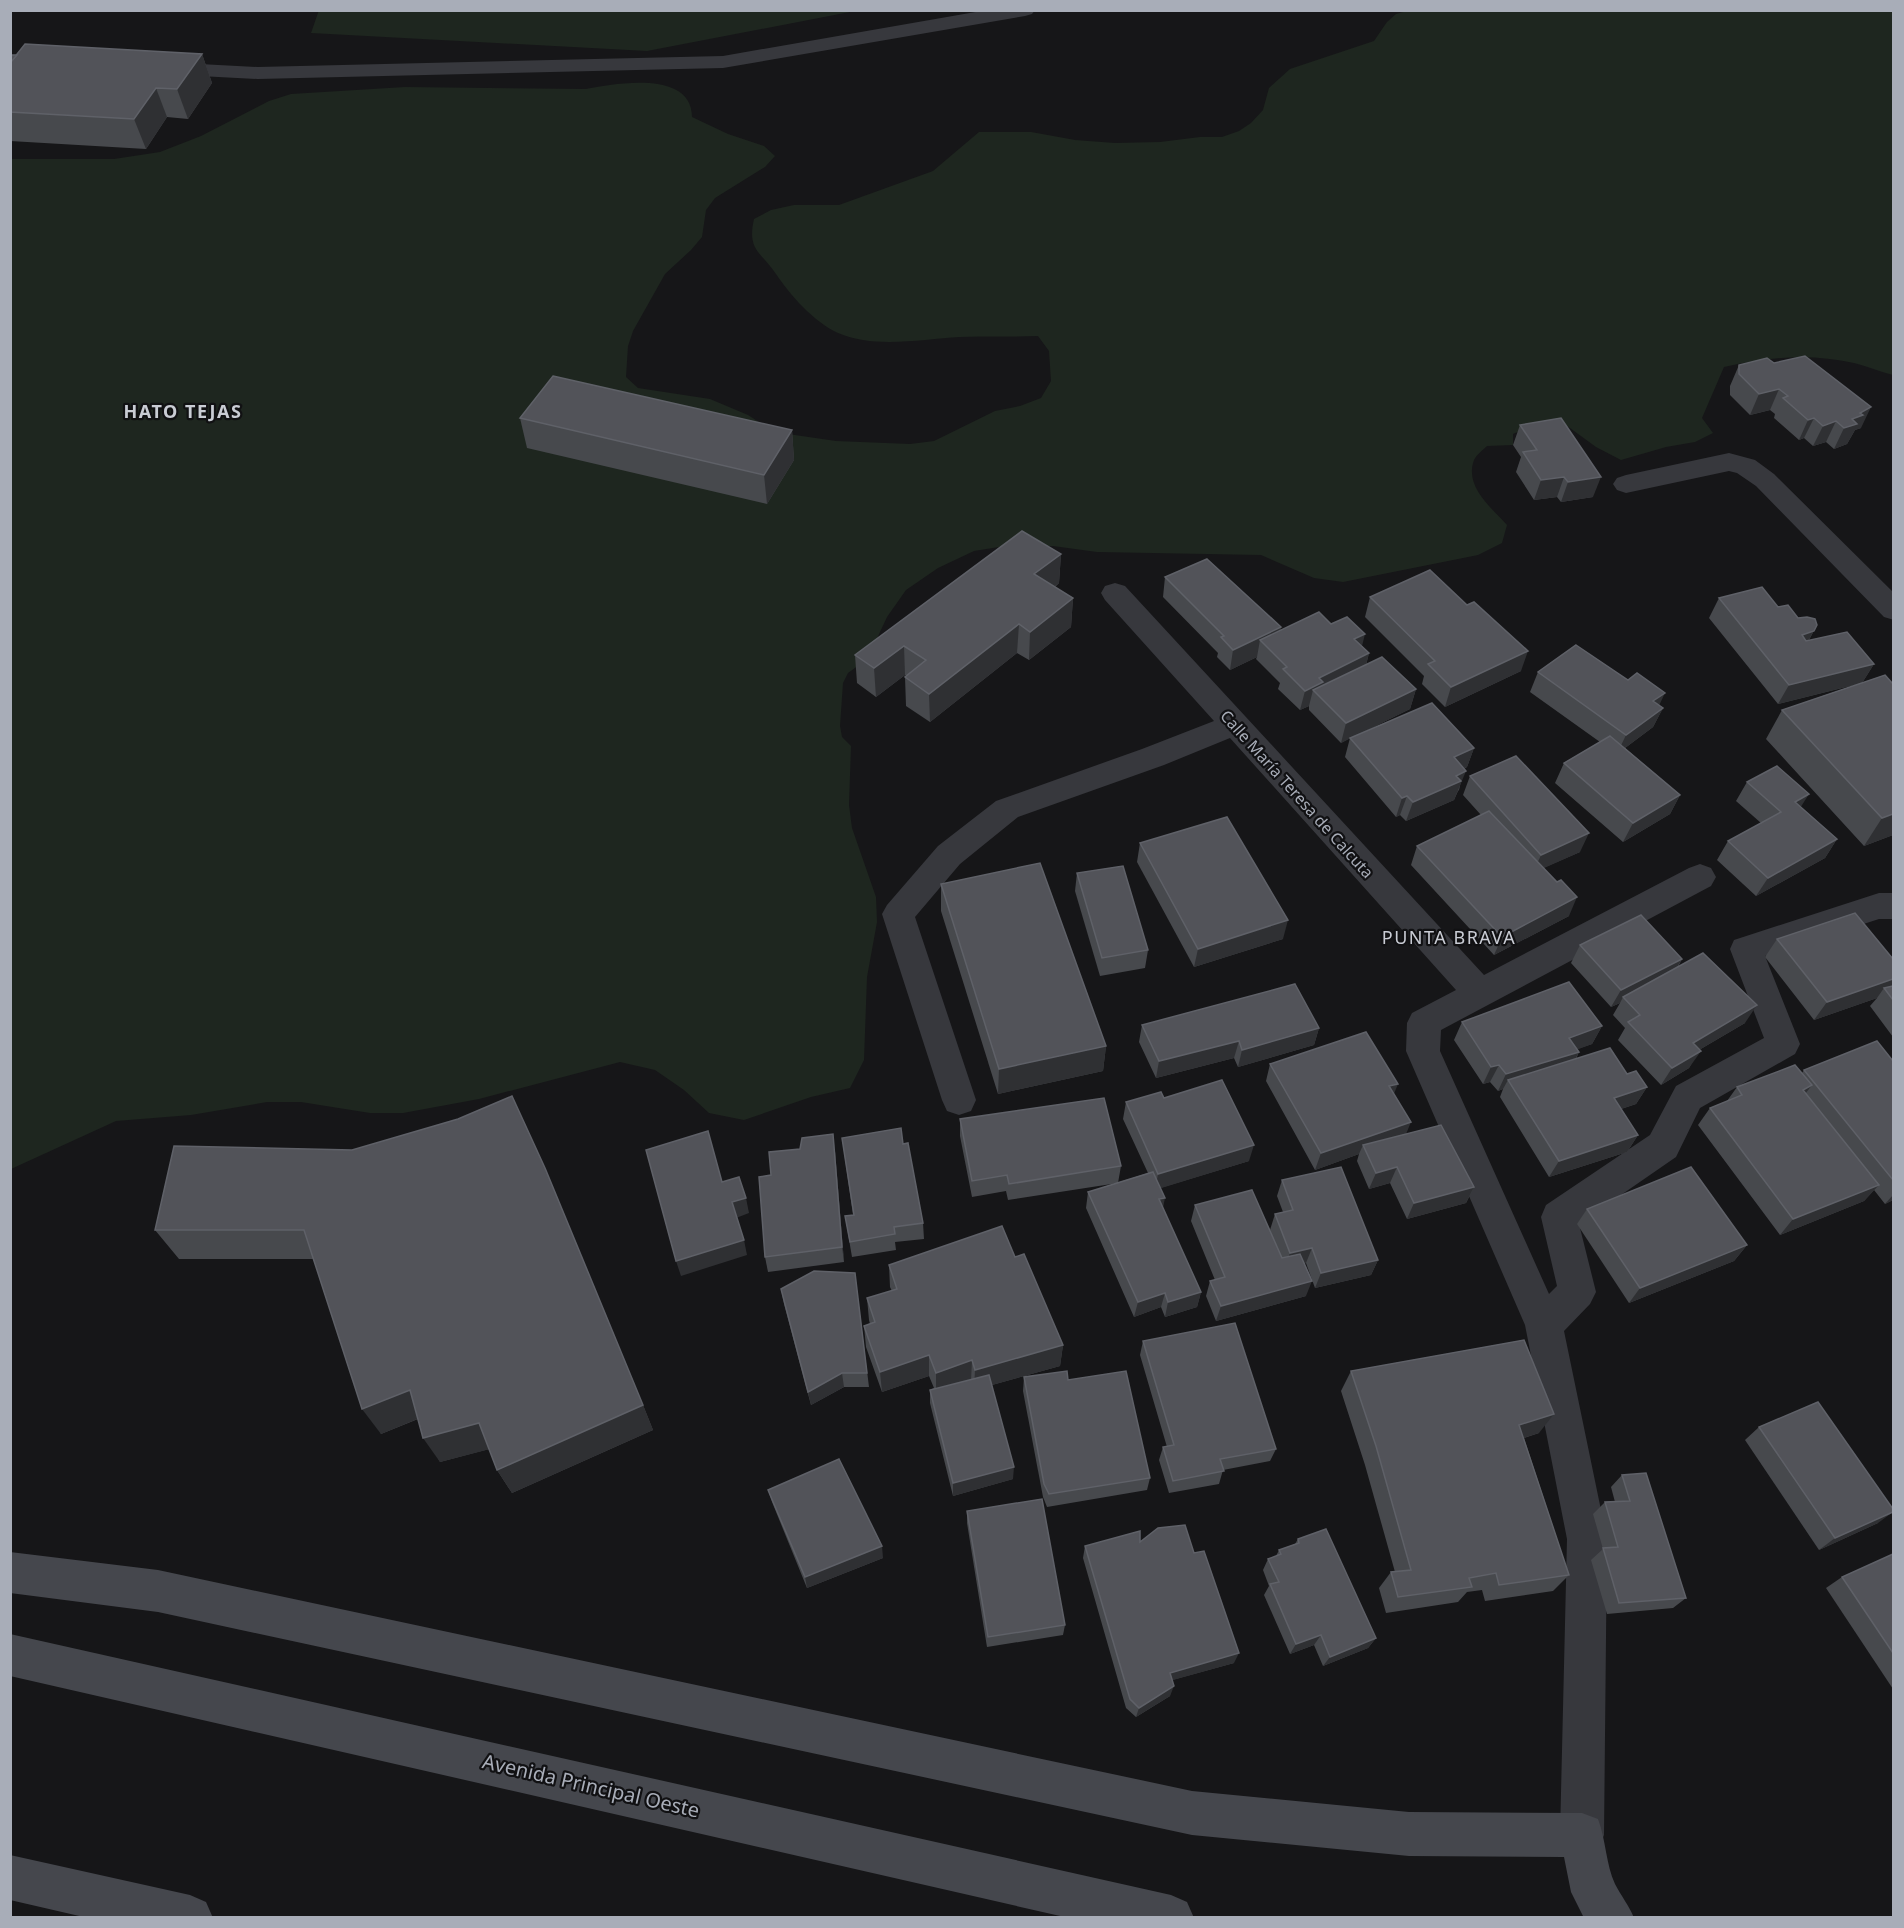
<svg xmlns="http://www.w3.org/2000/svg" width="1904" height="1928" font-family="'Noto Sans',sans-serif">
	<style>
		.green { fill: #1e261f }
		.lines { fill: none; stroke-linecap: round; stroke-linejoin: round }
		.minor { fill: #37383d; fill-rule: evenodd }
		.secondary { fill: #45474d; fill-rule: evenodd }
		.wall { fill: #47494d }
		.shaded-wall { fill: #2f3033 }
		.building { fill: #525359; stroke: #5f6168; stroke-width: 1.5 }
		.labels { text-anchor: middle; stroke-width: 4.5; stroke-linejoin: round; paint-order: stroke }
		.street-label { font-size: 16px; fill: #a8adb8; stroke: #111113 }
		.far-district-label { font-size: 18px; font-weight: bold; letter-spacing: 1.5px; fill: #c9ccd4; stroke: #111113 }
		.neighbourhood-label { font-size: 18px; letter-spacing: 1.5px; fill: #c9ccd4; stroke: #111113 }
		.near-street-label { font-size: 20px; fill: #a8adb8; stroke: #111113 }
	</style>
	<rect width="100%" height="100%" fill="#161618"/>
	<g class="green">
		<path d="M319,10h536v1l-208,40 -336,-18z"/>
		<path d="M1407,11h486v364c-13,-3 -26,-9 -39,-12 -43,-10 -88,-6 -130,4l-22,51 11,15 -18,9 -29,5 -45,13 -25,-13 -37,-27 -26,5 -20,9v11l-26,1c-4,4 -11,9 -13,14 -10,27 18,48 33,65l-5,18 -24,12 -135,27 -29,-4 -53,-23 -164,-3 -44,-6h-48l-31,5 -36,17 -32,22 -19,27 -14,30 -14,18 -11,8 -5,10 -3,43 2,11 9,9 -2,59 3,23 24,69 1,25 -10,55 -3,83 -14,28 -39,9 -67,23 -35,-7 -25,-23 -29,-20 -35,-8 -141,37 -76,14h-33l-69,-11h-34l-76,13 -75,6 -105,48v-1010h103l46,-7 41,-16 68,-35 22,-7 114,-7 181,2c30,-6 106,-19 106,28l36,17 36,12 11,10 -10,11 -50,31 -9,12 -4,27 -11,13 -26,24 -32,57 -5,15 -2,31 12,11 72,11 38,16 17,11 23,8 48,7 74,3 24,-3 61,-30 25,-5 21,-8 10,-17 -2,-30 -11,-15c-26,1 -52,0 -78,1 -38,2 -85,12 -122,-4 -24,-11 -48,-38 -62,-59 -16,-23 -29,-24 -22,-55l17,-9 23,-5h45l94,-34 46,-39h52l44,8 40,3 45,-1 40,-5h22l17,-6 12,-8 12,-13 6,-22 21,-19 84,-28 13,-19 9,-8z"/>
	</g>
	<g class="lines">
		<g class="minor">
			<path d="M987,10h48l-3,4 -7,2 -302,52 -465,11 -96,-5 -7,-2 -4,-4 4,-4 7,-2 96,5 465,-11z"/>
			<path d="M1729,453l26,7 19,14 120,119v27l-10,-3 -128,-131 -19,-13 -8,-2 -103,22 -9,-3 -4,-6 4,-6 9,-3z"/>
			<path d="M1115,583l10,3 359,389 205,-107 11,-4 11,4 5,9 -5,9 -270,144 -1,21 109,243 8,-8 -16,-69 5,-12 104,-70 26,-49 88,-48 -34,-89 4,-9 145,-47h15v26h-15l-114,37 35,88 -5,10 -95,54 -24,49 -97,67 17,68 -6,12 -26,27 43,208 -3,296 -6,16 -16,6 -16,-6 -6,-16 7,-296 -42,-214 -119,-274 1,-28 5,-10 44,-23 -226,-252 -66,27 -146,52 -58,47 -45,53 61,183 -5,11 -12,4 -12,-4 -5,-11 -60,-186 5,-9 51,-59 58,-45 146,-52 72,-28 -109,-121 -4,-7 4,-7z"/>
		</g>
		<g class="secondary">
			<path d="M10,1552l148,18 1034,221 217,21 173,1 16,6c8,21 8,46 17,65 6,12 14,21 19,34h-50l-13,-26 -7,-35 -155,-1 -217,-21 -1034,-223 -148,-19z"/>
			<path d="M10,1634l1161,261 16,7 7,16h-125l-1059,-242z"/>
			<path d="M10,1855l180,40 16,7 7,16h-125l-78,-18z"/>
		</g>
	</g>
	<g class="wall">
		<path d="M202,54l10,29 -24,36 -21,-2 -21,32 -136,-8v-86z"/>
		<path d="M1739,365l122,63 -6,2 -8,14 -13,5 -8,-7 -13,4 -9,-8 -5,2 -25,-22 1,-4 -5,-4 -20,5 -20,-20v-9z"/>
		<path d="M520,418l272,12 2,30 -27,44 -240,-56z"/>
		<path d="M1520,425l73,72 -32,5 -4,-5 -23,3 -18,-28 5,-15 -8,-12z"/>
		<path d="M1061,554l-2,29 -4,4 18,11 -2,29 -42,33 -12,-7 -87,69 -24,-16 -1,-29 2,-1 -2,-1 -29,22 -19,-14 -2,-28z"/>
		<path d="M1165,577l116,50 -1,3 51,-6 31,22 7,7 -3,12 50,24 -6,20 -53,26 117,13 -7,19 -3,2 -5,21 -1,1 -4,9 -48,21 -6,-6 -4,2 -51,-60 5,-19 -9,5 -32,-33v-4l-9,4 -22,-21 2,-6 -24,-24 1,-2 -27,13 -13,-13 1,-4 -55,-56z"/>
		<path d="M1370,597l151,74 -76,36 -23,-23 2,-8 -59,-59z"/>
		<path d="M1719,598l59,9 20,11 19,7 -8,15 65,24 -12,19 31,1v151l-29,11 -98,-107 16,-29 76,-26 -80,20 -69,-86z"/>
		<path d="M1538,672l121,33 4,3 -10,19 -28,21 55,47 -10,19 -47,28 -68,-59 9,-20 36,-21 -70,-50z"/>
		<path d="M1470,776l110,76 -37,16 26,48 -75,39 -83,-90 6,-19 64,-31 -18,-20z"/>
		<path d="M1747,782l54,25 36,32 -12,19 -69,38 -39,-36 11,-19 33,-18 -25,-22z"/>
		<path d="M1140,843l143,96 -89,28 -57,-105z"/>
		<path d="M1077,873l71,77 -3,18 -45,8 -25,-85z"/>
		<path d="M941,884l165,162 -3,25 -105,23 -57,-183z"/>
		<path d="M1777,939l116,20v78l-23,-31 7,-8 -63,22 -49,-63z"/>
		<path d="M1580,945l102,14 -4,8 67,56 -46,27 -10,18 -28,17 -43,-45 7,-12 -12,-13 7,-12 -9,4 -40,-44z"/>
		<path d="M1462,1022l140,4 -10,18 -15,5 2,3 -3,7 51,15 20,13 -11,17 -15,5 17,26 -11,17 -78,25 -49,-80 3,-8 -5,2 -8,-9 -7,2 -29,-44z"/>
		<path d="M1142,1025l177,3 -5,17 -76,22 -4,-9 -78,20 -17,-36z"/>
		<path d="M1893,1061v139l-8,4 -11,-14 -10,11 -84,34 -82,-110 12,-17 17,-7 10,-14 65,-14 2,-3z"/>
		<path d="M1270,1064l124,30 12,40 68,53 -8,16 -59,16 -17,-36 -21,6 -12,-28 2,-7 -44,16 -49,-89z"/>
		<path d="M1164,1098l85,63 -89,27 3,21 38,83 -4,15 -32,10 -4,-10 -27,10 -48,-109 2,-16 60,-19 -25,-54 3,-17z"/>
		<path d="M960,1119l161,47 -3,17 -110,17 -2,-9 -34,6 -12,-61z"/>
		<path d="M842,1138l61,6 20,79 1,16 -29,3 1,8 -44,7 -7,-41 8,-1z"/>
		<path d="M174,1146l469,259 10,25 -141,63 -15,-23 -8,-21 -49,13 -22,-43 -37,15 -68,-175h-134l-24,-29z"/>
		<path d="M835,1151l9,111 -76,10 -3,-15 6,-82z"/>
		<path d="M1282,1180l96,80 -7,15 -56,13 -9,-25 -2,1 2,32 -90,25 -10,-25 4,-15 5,-1 -24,-59 4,-16 81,41 -6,-16 5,-16 8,-2 -6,-16z"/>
		<path d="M1587,1209l160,36 -13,16 -105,42 -52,-79z"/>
		<path d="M1015,1257l48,88 -3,21 -68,19 21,94 -60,17 -23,-93v-13l4,-2 -5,-12 -47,16 -16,-45 -2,-21 6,-2 -1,-4 -2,-22 25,-7 -2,-4 -1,-22z"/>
		<path d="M855,1273l14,114h-25l-33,18 -27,-101 -3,-15z"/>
		<path d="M1143,1341l133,108 -6,12 -47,9 -4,14 -50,9 -10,-33 4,-13h4l-27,-92z"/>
		<path d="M1351,1371l188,62 -15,5 45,137 -16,16 -68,10 -3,-11 -15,2 -9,10 -72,11 -7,-25 12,-16h4l-30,-107 -24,-74z"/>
		<path d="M1024,1377l44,3 82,98 -3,12 -100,17 -4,-10 -20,-106z"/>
		<path d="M1759,1427l119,96 -59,27 -74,-110z"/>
		<path d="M1622,1475l64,123 -13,10 -66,6 -16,-54 12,-11 -10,-35 12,-12h10l-4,-15z"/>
		<path d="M768,1490l115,68 -76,30 -35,-86z"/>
		<path d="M967,1511l98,114 -2,10 -76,12 -20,-124z"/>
		<path d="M1298,1539l78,99 -8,10 -45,18 -9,-21 -24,9 -26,-59 5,-9 -6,-16 5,-11 8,-3 3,-6 16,-6z"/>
		<path d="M1140,1542l54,11 40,110 -62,17 -2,16 -34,21 -10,-9 -43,-150 2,-12z"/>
		<path d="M1893,1554v135l-67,-101 16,-11z"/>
	</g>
	<g class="shaded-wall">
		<path d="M202,54l10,29 -24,36 -11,-30z"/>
		<path d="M156,88l11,29 -21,32 -12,-30z"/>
		<path d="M1779,389l-9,21 -20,5 9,-21z"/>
		<path d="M1871,407l-10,21 -6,2 -8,14 -13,5 10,-21 8,-9 8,-6z"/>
		<path d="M1814,418l-10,20 -5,2 9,-20z"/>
		<path d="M1836,421l-10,21 -13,4 10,-20z"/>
		<path d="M792,430l2,30 -27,44 -3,-29z"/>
		<path d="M1564,477l-7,20 -23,3 7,-20z"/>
		<path d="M1601,477l-8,20 -32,5 7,-20z"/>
		<path d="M1061,554l-2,29 -26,20 1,-29z"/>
		<path d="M1073,598l-2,29 -42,33 1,-28z"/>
		<path d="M1019,624l-2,29 -87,69 -1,-28z"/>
		<path d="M1817,625l-11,20 -4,-10z"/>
		<path d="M1281,627l-4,20 -17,-7 -3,17 -27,13 3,-20z"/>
		<path d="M1365,634l-5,20 -6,-15z"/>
		<path d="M904,646l1,29 -29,22 -2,-29z"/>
		<path d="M1528,651l-7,20 -76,36 6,-20z"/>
		<path d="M1369,653l-5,20 -51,17 -4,16 -9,4 5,-19 14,-13z"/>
		<path d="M1874,664l-12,19 -84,21 11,-19z"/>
		<path d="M1416,689l-6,20 -69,34 5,-20z"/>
		<path d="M1665,693l-9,19 -3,-11z"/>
		<path d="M1663,708l-10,19 -36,27 9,-19z"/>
		<path d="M1474,748l-7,19 -20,9 7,-19z"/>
		<path d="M1466,771l-12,29 -48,21 7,-19 43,-26z"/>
		<path d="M1809,794l-12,19 -2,-11z"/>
		<path d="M1680,795l-10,19 -47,28 10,-19z"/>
		<path d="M1407,796l-7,19 -4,2 6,-19z"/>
		<path d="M1893,814v21l-29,11 18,-28z"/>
		<path d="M1589,833l-9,19 -47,21 8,-18z"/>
		<path d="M1837,839l-12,19 -69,38 12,-18z"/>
		<path d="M1577,897l-8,19 -75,39 8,-18z"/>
		<path d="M1288,920l-5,19 -89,28 4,-18z"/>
		<path d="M1682,959l-11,18 -48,20 -3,6 -9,4 10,-17z"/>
		<path d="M1893,979v12l-9,-3 -7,10 -63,22 13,-18z"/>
		<path d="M1757,1005l-12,18 -63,37 11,-17z"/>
		<path d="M1602,1026l-10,18 -32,12 9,-18z"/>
		<path d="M1319,1028l-5,17 -76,22 4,-17z"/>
		<path d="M1239,1041l-5,17 -78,20 3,-17z"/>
		<path d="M1106,1046l-3,25 -105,23 1,-25z"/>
		<path d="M1701,1051l-12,17 -28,17 11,-17z"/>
		<path d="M1579,1052l-9,17 -62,11 -5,9 -5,2 8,-17z"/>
		<path d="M1499,1065l-9,17 -7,2 8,-17z"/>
		<path d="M1398,1084l-7,17 -2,-15z"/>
		<path d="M1812,1085l-13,17 4,-12z"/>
		<path d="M1647,1087l-11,17 -33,11 11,-17z"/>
		<path d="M1411,1122l-7,17 -41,6 -4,9 -44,16 6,-17z"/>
		<path d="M833,1134l2,17 9,111 -2,-15z"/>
		<path d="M1638,1135l-11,17 -78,25 10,-16z"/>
		<path d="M1254,1145l-5,16 -94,29 3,-16z"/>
		<path d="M1397,1167l-7,16 -21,6 7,-16z"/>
		<path d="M1879,1185l-15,16 -84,34 13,-16z"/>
		<path d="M1474,1187l-8,16 -59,16 7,-16z"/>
		<path d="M1893,1195v5l-8,4z"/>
		<path d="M746,1198l3,15 -13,5 -4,-16z"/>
		<path d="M1165,1198l-3,15 -3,-14z"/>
		<path d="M744,1240l3,15 -66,21 -5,-15z"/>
		<path d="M1747,1245l-13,16 -105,42 11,-15z"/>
		<path d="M1312,1248l-6,15 -22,5 6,-15z"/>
		<path d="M1378,1260l-7,15 -56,13 6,-15z"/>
		<path d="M1312,1281l-6,15 -90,25 5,-15z"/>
		<path d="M1201,1292l-4,15 -32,10 3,-15z"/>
		<path d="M1165,1293l-4,14 -27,10 4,-15z"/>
		<path d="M1063,1345l-3,21 -86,24 1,-20z"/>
		<path d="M929,1355v21l-47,16 -2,-20z"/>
		<path d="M972,1360l-1,21 -35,12v-20z"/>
		<path d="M842,1373l2,14 -33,18 -3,-13z"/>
		<path d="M410,1390l17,25 -46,19 -19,-25z"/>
		<path d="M643,1405l10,25 -141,63 -15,-23z"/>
		<path d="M1554,1414l-15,19 -34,11 14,-19z"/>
		<path d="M479,1423l15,25 -54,14 -17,-24z"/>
		<path d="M1014,1467l-1,12 -60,17v-13z"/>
		<path d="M1893,1512l-15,11 -59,27 16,-12z"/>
		<path d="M882,1546l1,12 -76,30 -2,-11z"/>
		<path d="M1321,1635l-7,10 -24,9 6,-10z"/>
		<path d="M1376,1638l-8,10 -45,18 7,-9z"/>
		<path d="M1239,1653l-5,10 -68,19 4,-9z"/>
		<path d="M1174,1686l-4,10 -34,21 3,-9z"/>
	</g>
	<g class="building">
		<path d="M25,44l177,10 -25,35 -21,-1 -22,31 -124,-7v-49z"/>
		<path d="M10,55h7l-7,8z"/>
		<path d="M1805,356l66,51 -11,6 3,2 -11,4 5,5 -13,4 -8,-7 -13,5 -9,-8 -6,2 -25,-22 5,-2 -9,-7 -20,5 -20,-20v-9l28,-7 7,5z"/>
		<path d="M553,376l239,54 -28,45 -244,-57z"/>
		<path d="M1561,418l40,59 -33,5 -4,-5 -23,3 -18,-28 14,-2 -17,-25z"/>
		<path d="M1022,531l39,23 -27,20 39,24 -43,34 -11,-8 -90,70 -24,-17 21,-17 -22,-14 -30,22 -19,-13z"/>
		<path d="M1207,559l74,68 -48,23 -12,-13 3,-1 -59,-59z"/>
		<path d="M1430,570l37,35 7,-3 54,49 -77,36 -23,-23 7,-3 -65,-64z"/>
		<path d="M1762,587l16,20 10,-2 10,13 9,-1 8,2 2,6 -3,6 -12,4 4,6 41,-9 27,32 -85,21 -70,-87z"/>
		<path d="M1319,612l12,12 16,-7 18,17 -11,5 15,14 -50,25 4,4 -18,9 -22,-22 4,-2 -27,-27z"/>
		<path d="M1576,645l52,35 9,-7 28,20 -12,8 10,7 -37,27 -88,-63z"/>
		<path d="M1382,657l34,32 -70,34 -33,-33z"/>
		<path d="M1885,675l8,9v130l-11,4 -100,-108z"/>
		<path d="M1432,703l42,45 -20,9 12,14 -10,5 5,5 -48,21 -6,-6 -5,2 -52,-60z"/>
		<path d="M1610,736l70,59 -47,28 -69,-60z"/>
		<path d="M1516,756l73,77 -48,22 -71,-79z"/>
		<path d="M1777,766l32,28 -14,8 42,37 -69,39 -40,-37 53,-29 -34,-30z"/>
		<path d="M1489,811l68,71 4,-2 16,17 -75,40 -85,-91z"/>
		<path d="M1227,817l61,103 -90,29 -58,-106z"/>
		<path d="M1040,863l66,183 -107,23 -58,-185z"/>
		<path d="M1123,866l25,84 -46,8 -25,-85z"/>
		<path d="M1855,913l38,46v20l-66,23 -50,-63z"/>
		<path d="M1641,915l41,44 -61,31 -41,-45z"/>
		<path d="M1703,953l54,52 -64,38 8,8 -29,17 -44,-46 12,-7 -17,-18z"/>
		<path d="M1569,982l33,44 -33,12 10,14 -73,22 -7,-9 -8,2 -29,-45z"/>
		<path d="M1295,984l24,44 -77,22 -3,-9 -80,20 -17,-36z"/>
		<path d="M1893,986v14l-9,-12z"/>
		<path d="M1366,1032l32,52 -9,2 22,36 -90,31 -51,-89z"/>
		<path d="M1877,1041l16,20v119l-89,-110z"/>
		<path d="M1610,1048l17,26 9,-3 11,16 -33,11 24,37 -79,26 -51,-81z"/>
		<path d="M1795,1065l17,20 -9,5 76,95 -86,34 -83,-111 32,-13 -5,-8z"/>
		<path d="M1222,1080l32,65 -96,29 -32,-72 35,-10 3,6z"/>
		<path d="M512,1096l33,72 98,237 -146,65 -18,-47 -56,15 -13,-48 -48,19 -58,-179h-149l19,-84 178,4 106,-31z"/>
		<path d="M1104,1098l17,68 -112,18 -2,-9 -35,6 -12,-62z"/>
		<path d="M1441,1125l33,62 -60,16 -17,-36 -21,6 -13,-28z"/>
		<path d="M901,1128l2,16 5,-1 15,80 -29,4 1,7 -45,8 -5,-26 9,-1 -12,-77z"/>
		<path d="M708,1131l14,51 17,-5 7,21 -14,4 12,38 -68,21 -30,-111z"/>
		<path d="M833,1134l9,113 -77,10 -6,-80 12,-2 -2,-23 31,-3 2,-11z"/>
		<path d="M1341,1167l37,93 -57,13 -9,-25 -22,5 -15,-39 18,-4 -11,-30z"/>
		<path d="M1691,1167l56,78 -107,43 -53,-79z"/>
		<path d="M1153,1172l12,26 -6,1 42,93 -33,10 -3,-9 -27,9 -50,-110z"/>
		<path d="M1252,1190l30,68 18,-4 12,27 -91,25 -11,-25 15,-4 -30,-72z"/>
		<path d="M1002,1226l13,31 9,-3 39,91 -88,25 -3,-10 -36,13 -7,-18 -49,17 -16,-46 11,-4 -8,-24 30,-9 -8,-24z"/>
		<path d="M814,1271l41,2 12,100h-25l-34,19 -27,-103z"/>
		<path d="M1235,1323l41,126 -56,10 4,12 -51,10 -10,-34 11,-2 -31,-104z"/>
		<path d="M1524,1340l30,74 -35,11 50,150 -70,10 -3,-12 -27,5 3,9 -74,10 -7,-25 20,-2 -35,-124 -25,-75z"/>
		<path d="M1067,1371l1,9 58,-9 24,107 -101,16 -5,-10 -20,-107z"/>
		<path d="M989,1375l25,92 -61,16 -23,-93z"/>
		<path d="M1818,1402l75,107v3l-58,26 -76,-111z"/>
		<path d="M839,1459l43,87 -77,31 -37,-87z"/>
		<path d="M1646,1473l40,125 -67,5 -16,-55 15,-1 -13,-45 25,-1 -8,-26z"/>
		<path d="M1042,1499l23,126 -77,12 -21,-126z"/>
		<path d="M1185,1525l9,28 10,-2 35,102 -69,20 4,13 -35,22 -9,-9 -45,-153 55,-15v11l18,-14z"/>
		<path d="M1326,1529l50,109 -46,19 -9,-22 -25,9 -26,-60 9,-2 -11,-23 13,-5 -2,-4 20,-7 -1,-4z"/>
		<path d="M1893,1554v99l-51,-76z"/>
	</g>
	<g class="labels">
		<g class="street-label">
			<text transform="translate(1297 794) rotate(48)" y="6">Calle María Teresa de Calcuta</text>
		</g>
		<g class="far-district-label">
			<text x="183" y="418">HATO TEJAS</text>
		</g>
		<g class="neighbourhood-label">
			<text x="1449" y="944">PUNTA BRAVA</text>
		</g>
		<g class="near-street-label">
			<text transform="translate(591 1786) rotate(13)" y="7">Avenida Principal Oeste</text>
		</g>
	</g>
	<rect width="1904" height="1928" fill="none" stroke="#a8adb8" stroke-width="24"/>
</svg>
